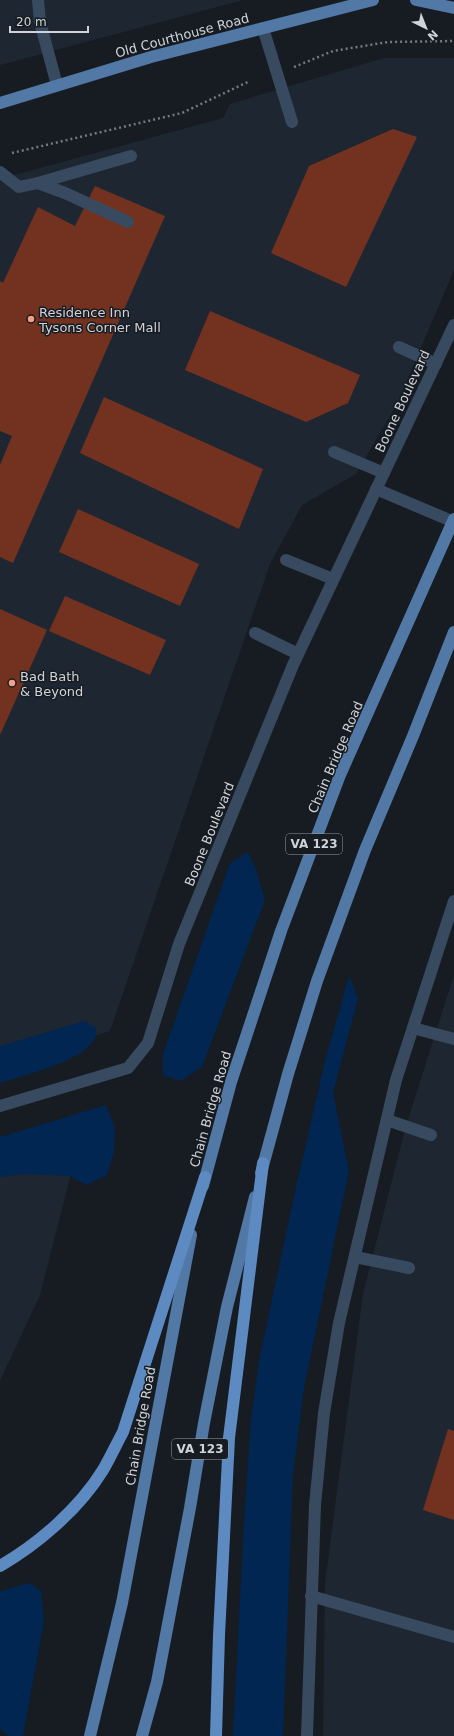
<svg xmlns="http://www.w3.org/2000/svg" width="454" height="1736" font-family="'DejaVu Sans',sans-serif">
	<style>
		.built { fill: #1e2731 }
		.green { fill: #002651 }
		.building { fill: #73321f }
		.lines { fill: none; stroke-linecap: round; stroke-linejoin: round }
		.path { stroke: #757a7f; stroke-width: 2.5; stroke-dasharray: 2 3; stroke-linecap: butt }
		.minor { stroke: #384a60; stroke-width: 12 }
		.major { stroke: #5278a5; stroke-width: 12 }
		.highway { stroke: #5c8ac1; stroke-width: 12 }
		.poi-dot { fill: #f39f86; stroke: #161c22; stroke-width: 1.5 }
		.labels { text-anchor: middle; stroke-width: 3; stroke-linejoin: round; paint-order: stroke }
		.shield { fill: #161c22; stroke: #989ca1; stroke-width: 1 }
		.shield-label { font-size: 12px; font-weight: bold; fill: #d0d3d8 }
		.street-label { font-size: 13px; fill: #d0d3d8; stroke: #161c22 }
		.poi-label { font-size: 13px; fill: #d0d3d8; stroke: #161c22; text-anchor: start }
	</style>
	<rect width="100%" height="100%" fill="#161c22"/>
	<g class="built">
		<path d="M0,0h243l-243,65z"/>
		<path d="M384,58h70v212l-57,134 -41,70 -54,31 -32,59 -160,467 -110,36v-888l223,-61 7,-14z"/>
		<path d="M454,975v761h-131l2,-153 38,-289 43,-168z"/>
		<path d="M85,1119l-45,176 -40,86v-236z"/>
	</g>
	<g class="green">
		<path d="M248,852l9,20 8,28 -63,167 -21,14 -18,-6v-21l67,-191z"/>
		<path d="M349,976l9,22 -25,95 16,78 -45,217 -11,87 -10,261h-50l11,-215 7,-102 8,-58 35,-165 31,-135z"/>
		<path d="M85,1021l11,7c0,3 0,9 -2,12 -13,22 -70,35 -94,43v-37z"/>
		<path d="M106,1105l9,23 -1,24 -7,23 -21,10 -16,-9 -46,-2 -24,3v-40z"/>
		<path d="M30,1583l11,8 3,29 -21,116h-15l-8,-7v-138z"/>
	</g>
	<g class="building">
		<path d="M393,129l24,8 -71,150 -75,-34 38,-87z"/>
		<path d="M95,186l70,30 -152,347 -13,-6v-92l12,-29 -12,-5v-150l3,2 35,-76 37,19z"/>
		<path d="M210,311l150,64 -12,28 -42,19 -121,-52z"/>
		<path d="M104,397l159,72 -24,60 -159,-76z"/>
		<path d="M78,509l121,55 -19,42 -121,-54z"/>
		<path d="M65,596l101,44 -16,35 -101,-44z"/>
		<path d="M0,609l47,21 -47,105z"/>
		<path d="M448,1429l6,2v89l-31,-10z"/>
	</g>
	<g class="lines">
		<g class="path">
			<path d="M294,67l39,-16 55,-9 66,-1"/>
			<path d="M12,153l170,-40 68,-32"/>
		</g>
		<g class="minor">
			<path d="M38,0l2,22 17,63"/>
			<path d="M263,28l29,94"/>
			<path d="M0,172l19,15 19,-4 27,10 63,29"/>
			<path d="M38,183l93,-27"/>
			<path d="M399,347l37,17"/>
			<path d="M334,452l50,21"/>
			<path d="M376,489l78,33"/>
			<path d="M286,560l47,19"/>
			<path d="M255,633l43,21"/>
			<path d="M413,1028l41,11"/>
			<path d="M0,1106l128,-38 20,-25 31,-99 114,-279 161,-340"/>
			<path d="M387,1120l44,15"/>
			<path d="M355,1257l54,11"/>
			<path d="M311,1596l143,41"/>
			<path d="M307,1736l8,-231 9,-92 15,-90 57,-243 58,-179"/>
		</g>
		<g class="major">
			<path d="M416,0l38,8"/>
			<path d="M0,103l151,-46 222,-57"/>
			<path d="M261,1173l27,-99 29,-93 48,-131 48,-114 41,-104"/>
			<path d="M203,1186l28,-104 50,-151 59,-156 114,-256"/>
			<path d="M90,1736l32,-133 69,-368"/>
			<path d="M142,1736l15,-54 33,-174 14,-85 23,-116 28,-110"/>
		</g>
		<g class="highway">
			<path d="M0,1566c38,-22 79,-57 103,-96 7,-12 13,-25 20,-38l82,-255"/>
			<path d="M216,1736l3,-101 10,-197 34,-275"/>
		</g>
	</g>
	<g class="poi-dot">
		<circle cx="31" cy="319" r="4"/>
		<circle cx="12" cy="683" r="4"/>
	</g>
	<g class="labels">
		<g class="shield">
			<rect x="286" y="834" width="56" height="20" rx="3"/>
			<rect x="172" y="1439" width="56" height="20" rx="3"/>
		</g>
		<g class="shield-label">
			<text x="314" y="848">VA 123</text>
			<text x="200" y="1453">VA 123</text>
		</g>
		<g class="street-label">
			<text transform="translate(182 35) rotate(-15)" y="5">Old Courthouse Road</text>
			<text transform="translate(402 401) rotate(-65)" y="5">Boone Boulevard</text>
			<text transform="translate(335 757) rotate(-67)" y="5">Chain Bridge Road</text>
			<text transform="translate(209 834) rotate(-68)" y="5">Boone Boulevard</text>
			<text transform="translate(210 1109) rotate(-74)" y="5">Chain Bridge Road</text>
			<text transform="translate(140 1426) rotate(-80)" y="5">Chain Bridge Road</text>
		</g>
		<g class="poi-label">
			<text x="39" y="317">Residence Inn<tspan x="39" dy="15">Tysons Corner Mall</tspan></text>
			<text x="20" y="681">Bad Bath<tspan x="20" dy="15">&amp; Beyond</tspan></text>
		</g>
	</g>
	<g transform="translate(426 28) rotate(137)" stroke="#161c22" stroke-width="3" paint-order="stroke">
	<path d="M0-3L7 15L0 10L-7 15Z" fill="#d0d3d8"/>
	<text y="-6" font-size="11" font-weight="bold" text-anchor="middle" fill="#d0d3d8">N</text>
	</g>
	<path d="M10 26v6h78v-6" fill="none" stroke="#d0d3d8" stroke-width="2"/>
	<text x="16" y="26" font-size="12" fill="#d0d3d8" stroke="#161c22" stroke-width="3" paint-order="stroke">20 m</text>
</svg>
